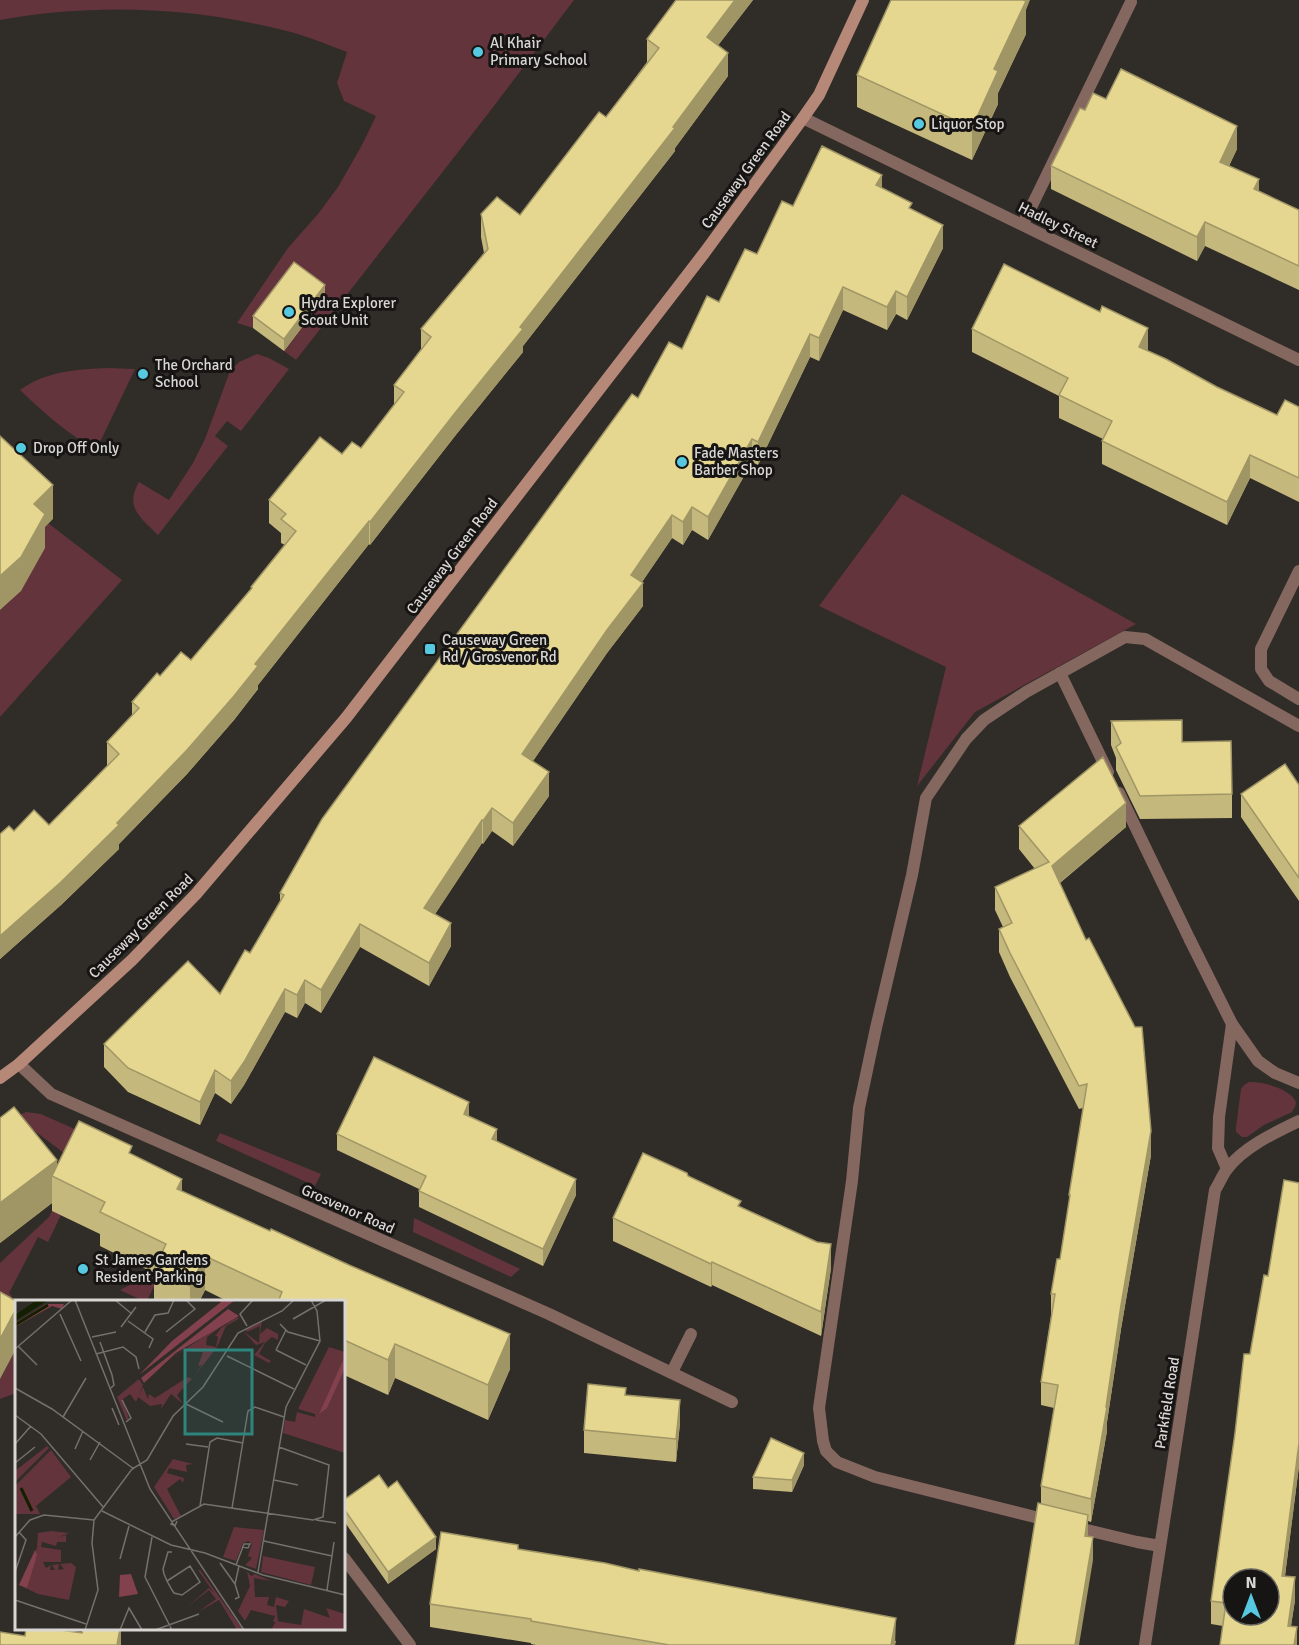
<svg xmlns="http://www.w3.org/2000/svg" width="1299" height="1645" font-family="Signika,sans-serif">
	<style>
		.green { fill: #63343c }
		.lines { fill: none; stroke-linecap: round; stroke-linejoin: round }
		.service { stroke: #84675e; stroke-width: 12 }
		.minor { stroke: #84675e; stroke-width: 12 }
		.secondary { stroke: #b68878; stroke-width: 12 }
		.wall { fill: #c5b87c }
		.shaded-wall { fill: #a09665 }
		.building { fill: #e5d690; stroke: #a09665; stroke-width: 1.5; fill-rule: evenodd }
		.poi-dot { fill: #56c9e1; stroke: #171513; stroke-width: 2 }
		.labels { text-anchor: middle; stroke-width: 6; stroke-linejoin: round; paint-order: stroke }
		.poi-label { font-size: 15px; fill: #d9d7d4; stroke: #171513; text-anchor: start }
		.street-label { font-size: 15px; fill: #d9d7d4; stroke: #171513 }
		.inset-river { fill: none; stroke: #141f01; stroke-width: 3 }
		.inset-road { fill: none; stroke: #74706d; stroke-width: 1.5 }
		.view { fill: #2d857d; fill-opacity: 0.15; stroke: #2d857d; stroke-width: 3 }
		.inset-edge { fill: none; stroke: #d9d7d4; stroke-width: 3 }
	</style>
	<rect width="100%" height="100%" fill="#302c28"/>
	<g class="green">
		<path d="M0,0h574l-80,106 -198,254 -12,-9 10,-77 -41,54 -16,-5 51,-75 30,-34 20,-27 24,-42 14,-29 -32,-15 -7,-18 10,-31c-19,-7 -40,-16 -60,-21 -95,-24 -191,-28 -287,-11z"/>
		<path d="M257,354l12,4 20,11 -48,62 -14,-10 -12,15 13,10 -70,89c-17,-17 -34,-28 -19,-53l30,18 24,-37 12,-24 25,-68 9,-9z"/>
		<path d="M109,368l26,1 -34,71 -6,4 -7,1c-25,-15 -47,-35 -68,-55 25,-19 59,-21 89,-22z"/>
		<path d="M902,494l234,130 -161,88 -58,74 29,-119 -127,-61z"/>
		<path d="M48,523l74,57 -122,137v-107l21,-20 23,-42 -5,-16z"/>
		<path d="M1249,1082c13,-1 42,7 47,20l-1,5 -3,5 -28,13 -17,12h-5l-6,-5v-5l5,-38 3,-4z"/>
		<path d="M26,1112l15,2 47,21 -12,27 -60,-45z"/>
		<path d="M220,1133l101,41 -6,12 -99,-45z"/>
		<path d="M52,1211l9,4 -13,27 -10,-5 -29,56 3,3 -10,18h-2v-51l49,-46z"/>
		<path d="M182,1213l5,3 -40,85h-6v-1l-21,-10 33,-17z"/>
		<path d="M414,1218l106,51 -9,8 -98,-45z"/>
		<path d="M16,1349v10l-3,7 3,2v25l-16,6v-20z"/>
	</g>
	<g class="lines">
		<g class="service">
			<path d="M1023,224l108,-222"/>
			<path d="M1299,571l-38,78v20l8,12 30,18"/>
			<path d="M1060,673l48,99"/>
			<path d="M1119,793l71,147"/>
			<path d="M1051,1521l-176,-44 -38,-15 -11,-11 -3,-10 -4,-33 33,-227 7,-73 17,-80 36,-153 14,-77 40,-59 18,-19 42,-28 99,-55 20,2 154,87"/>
			<path d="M1074,1527l63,15 23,4"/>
			<path d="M344,1558l66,87"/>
		</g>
		<g class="minor">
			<path d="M803,118l496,242"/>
			<path d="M1190,940l42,84 26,37 17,12 24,10"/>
			<path d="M19,1064l32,30 498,220 183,88"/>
			<path d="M1227,1169l-9,-21 1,-31 13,-93"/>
			<path d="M672,1372l19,-38"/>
			<path d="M1145,1645l70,-455c4,-6 7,-14 12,-21 17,-22 47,-36 72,-48"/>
		</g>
		<path class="secondary" d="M0,1078l19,-14 113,-104 64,-66 150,-176 359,-466 98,-134 16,-23 44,-95"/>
	</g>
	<g class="wall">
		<path d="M676,0h77l-35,45 10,31 -53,72v3l-152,195v6l-68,84 -85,109 -1,-1 -111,141v4l-24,31 -47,54 -68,70v5l-58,56 -61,54v-125l49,-9 58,-59v-24l25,-26v-14l28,-26 31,-16 60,-71v-2l34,-42 -4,-2v-10l-12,-10v-23l73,-46 19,-6 33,-43v-20l27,-36v-20l63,-76 -3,-16v-23l39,1 86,-98 41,-55v-23z"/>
		<path d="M1026,10v24l-28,59v11l-26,56 -115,-53v-32z"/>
		<path d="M1106,99l131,50 -8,17 30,25 40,19v80l-94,-44 -8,15 -146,-72v-23l34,-56z"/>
		<path d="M882,188l30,22 31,38 -36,72 -11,-6 -9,16 -44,-20 -24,51 -9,-4 -52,108 -6,-3 -44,78 -16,-10 -9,15 -11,-7 -30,44 1,24 -36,47 -74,108 16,35 -36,50 -21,-15 -9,13 -1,-1 -47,71 16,32 -22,40 -69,-39 -39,66 -16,-10 -8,15 -12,-6 -41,73 -13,19 -16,-11 -15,32 -72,-33 -24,-25v-23l116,-50 30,-41 30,-50v-10l358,-495 44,-49 75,-95 36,-48z"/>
		<path d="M325,297l-41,54 -31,-23v-12z"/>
		<path d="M972,329l176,22 69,36 60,28 22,-8v95l-49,-24 -23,47 -125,-61v-23l1,-2 -44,-21v-22l-87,-44z"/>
		<path d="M1111,721l121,73v24l-92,1 -24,-49v-12l-5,-13z"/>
		<path d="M1299,785v116l-58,-84v-23z"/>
		<path d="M1019,826l107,1 -66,56 91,272 -30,174 -14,93v9l-16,91 -3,-1v15l5,24 -52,-57v-17l13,-78 -13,-3v-23l10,-66v-22l9,-35 9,-53v-11l14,-87 -4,1 -69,-132 -11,-25v-23l4,-2 -8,-17v-23l40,-18 -16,-20z"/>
		<path d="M469,1117l28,24 79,54 -33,71 -124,-59v-18l-82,-39v-16z"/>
		<path d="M0,1118l57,49 75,-13 50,37 328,178 -22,51 -93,-42 -7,17 -44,-20v-73h-115l-24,-12 -6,12h-45v-29l-54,-27v-12l-48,-23v-8l-52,40z"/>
		<path d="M688,1176l53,31 90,61 -10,68 -109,-51 -1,2 -98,-46v-23z"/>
		<path d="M1299,1183v283l-14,110 10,24 -4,26 6,19 -74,-19 -12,-2v-23l39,-247 18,-78z"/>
		<path d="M680,1423l-4,39 -92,-9v-23z"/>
		<path d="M804,1465l-12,27 -39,-3v-12z"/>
		<path d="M388,1488l48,61 -48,35 -44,-63v-21z"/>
		<path d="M518,1549l378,92 -1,4h-359l-5,-1v-1l-101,-16v-23z"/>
	</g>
	<g class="shaded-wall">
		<path d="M735,0h18l-46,60v-23z"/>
		<path d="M1017,0h13l-4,10v24l-28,59v11l-26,56v-32l22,-59z"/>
		<path d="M728,53v23l-53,72v3l-152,195v6l-68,84 -85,109v-23l303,-395z"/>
		<path d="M1237,126v23l-17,36v-23z"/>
		<path d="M882,175v23l-6,-13z"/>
		<path d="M1259,179v23l-5,-13z"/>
		<path d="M1205,222v24l-8,15v-24z"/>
		<path d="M943,225v23l-36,72v-23z"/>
		<path d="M325,285v12l-41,54v-12z"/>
		<path d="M843,287v23l-24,51v-23z"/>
		<path d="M896,291v23l-9,16v-23z"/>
		<path d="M1148,328v23l-9,-4z"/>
		<path d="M810,334v23l-52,108v-23z"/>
		<path d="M752,439v23l-44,78v-23z"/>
		<path d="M1250,455v23l-23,47v-23z"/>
		<path d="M53,485v34l-8,8v21l-24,43 -21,19v-34l34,-72z"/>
		<path d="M692,507v23l-9,15v-23z"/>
		<path d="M672,515v23l-41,60v-23z"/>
		<path d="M369,521v23l-111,141v4l-24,31 -47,54 -68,70v5l-58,56 -61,54v-23l117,-113 138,-159z"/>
		<path d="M643,583v23l-36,47 -85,124v-23l85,-124z"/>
		<path d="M549,772v24l-36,50v-23z"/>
		<path d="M1126,803v24l-74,62v-23z"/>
		<path d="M492,808v23l-9,13v-23z"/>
		<path d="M482,820v23l-58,88v-23z"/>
		<path d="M451,923v23l-22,40v-23z"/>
		<path d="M360,924v23l-39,66v-23z"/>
		<path d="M305,980v23l-8,15v-23z"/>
		<path d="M285,989v23l-41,73 -13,19v-23z"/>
		<path d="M215,1070v23l-15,32v-23z"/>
		<path d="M469,1102v17l-5,-5z"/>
		<path d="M497,1129v16l-5,-6z"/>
		<path d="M1151,1131v24l-30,174 -14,93v9l-16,91v-23l30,-194z"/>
		<path d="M57,1160v18l-5,-2v27l-52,40v-40z"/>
		<path d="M182,1179v35l-5,-25z"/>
		<path d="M576,1179v16l-33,71v-17z"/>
		<path d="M831,1244v24l-10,68v-24z"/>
		<path d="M205,1256v34l-6,12h-9v-16z"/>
		<path d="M712,1262v23l-1,2v-23z"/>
		<path d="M16,1309v40l-16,30v-40z"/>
		<path d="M510,1334v35l-22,51v-35z"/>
		<path d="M395,1344v34l-7,17v-35z"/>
		<path d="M680,1400v23l-4,39v-23z"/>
		<path d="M1299,1443v23l-17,133v-23z"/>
		<path d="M804,1453v12l-12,27v-12z"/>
		<path d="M1088,1515v23l-3,-2z"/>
		<path d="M436,1537v12l-48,35v-12z"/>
		<path d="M1093,1537v23l-14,85h-4z"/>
		<path d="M1295,1577v23l-7,45v-19z"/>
		<path d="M896,1618l-1,27h-4z"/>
		<path d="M1297,1627v18h-3z"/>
		<path d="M120,1629h1v16h-4z"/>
	</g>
	<g class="building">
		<path d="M676,0h59l-28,37 21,16 -55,74 2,1 -155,199 3,2 -68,84 -85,109 -1,-1 -114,143 3,2 -24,30 -47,54 -70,73 2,2 -58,57 -61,54v-102l9,-8 5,5 20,-21 15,15 70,-71 -12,-12 32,-34 -7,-6 25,-29 3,3 21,-24 10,8 61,-72 -1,-1 45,-56 -15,-12 5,-5 -17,-14 51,-63 22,17 10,-12 9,6 43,-56 -10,-7 37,-48 -10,-8 67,-80 -7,-35 16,-17 23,18 79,-103 7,5 53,-69 -12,-9z"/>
		<path d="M891,0h132l3,1 -32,68 4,2 -26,57 -115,-53z"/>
		<path d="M1121,69l116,57 -17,36 39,17 -5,10 45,21v56l-94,-44 -8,15 -146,-71 29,-58 5,2 8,-17 13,6z"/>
		<path d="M822,146l60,29 -6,10 36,18 -3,5 34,17 -36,72 -11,-6 -9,16 -44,-20 -24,51 -9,-4 -52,108 -6,-3 -44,78 -16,-10 -9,15 -11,-7 -41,60 12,8 -36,47 -85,124 27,18 -36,51 -21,-15 -9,13 -1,-1 -58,88 27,15 -22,40 -69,-39 -39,66 -16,-10 -8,15 -12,-6 -41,73 -13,19 -16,-11 -15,32 -72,-34 -24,-24 84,-83 32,33 25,-44 5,3 34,-58 -4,-2 42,-74 310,-425 6,4 31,-56 13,7 25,-53 12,6 26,-53 12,5 25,-53 11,5z"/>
		<path d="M294,262l31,23 -41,54 -31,-23z"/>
		<path d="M1004,264l96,48 2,-6 46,22 -9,19 27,12 51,28 60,28 8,-15 14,7v71l-49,-23 -23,47 -125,-61 10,-20 -53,-26 9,-17 -96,-49z"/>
		<path d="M0,436l53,49 -19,19 11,10 -24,43 -21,19z"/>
		<path d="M1182,720v22l49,-1 1,53 -92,2 -24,-49 5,-4 -10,-22z"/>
		<path d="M1103,757l23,46 -74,63 34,74 3,-2 46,89h7l9,104 -30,174 -15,102h1l-16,92 -50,-13 17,-101 -17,-3 14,-88h-4l6,-35h3l10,-64h-1l18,-111 -8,2 -69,-133 -11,-24 13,-6 -17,-36 54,-25 -30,-36z"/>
		<path d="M1285,764l14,21v93l-58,-84z"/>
		<path d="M374,1057l95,45 -5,12 33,15 -5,10 84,40 -33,70 -124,-58 7,-15 -89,-42z"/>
		<path d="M14,1107l43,53 -57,43v-85z"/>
		<path d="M79,1121l53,25 -3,7 53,26 -5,10 93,42 1,-2 78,36 161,69 -22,51 -93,-41 -7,16 -44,-20v-38h-66l4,-10 -77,-36 -15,30 -36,-17 12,-25 -66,-32 5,-10 -53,-26z"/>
		<path d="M643,1153l44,20 1,3 53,25 -3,5 79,36 14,2 -10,68 -109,-50 -1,2 -98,-46z"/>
		<path d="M1284,1180l15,3v260l-17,133 13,1 -7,49 9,1 -3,18h-74l6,-42 -15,-2 24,-168 9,-79h6l14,-79 4,1zM1233,1579h36v36h-36z"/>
		<path d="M0,1292l18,10h-2v7l-16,30z"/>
		<path d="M588,1384l38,4 -1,7 55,5 -4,39 -92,-9z"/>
		<path d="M771,1438l33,15 -12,27 -39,-3z"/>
		<path d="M379,1475l9,13 9,-7 39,56 -48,35 -44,-63v-9z"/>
		<path d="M1038,1503l50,12 -3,21 8,1 -18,108h-60z"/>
		<path d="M441,1532l77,13v4l87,14 34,8v-2l257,49 -5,27h-222l-138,-24v-2l-101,-15z"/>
		<path d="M26,1629h27l29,4 1,-4h37l-3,16h-117v-13l25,4z"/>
	</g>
	<g class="poi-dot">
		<circle cx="478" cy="52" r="6"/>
		<circle cx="919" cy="124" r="6"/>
		<circle cx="289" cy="312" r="6"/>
		<circle cx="143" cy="374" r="6"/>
		<circle cx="21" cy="448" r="6"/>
		<circle cx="682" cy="462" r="6"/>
		<rect x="424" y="643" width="12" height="12" rx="3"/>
		<circle cx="83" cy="1269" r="6"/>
	</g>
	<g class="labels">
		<g class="poi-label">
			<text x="490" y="48">Al Khair<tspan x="490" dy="17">Primary School</tspan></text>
			<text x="931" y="129">Liquor Stop</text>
			<text x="301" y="308">Hydra Explorer<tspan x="301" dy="17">Scout Unit</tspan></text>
			<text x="155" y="370">The Orchard<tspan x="155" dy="17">School</tspan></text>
			<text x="33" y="453">Drop Off Only</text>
			<text x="694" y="458">Fade Masters<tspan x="694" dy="17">Barber Shop</tspan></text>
			<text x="442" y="645">Causeway Green<tspan x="442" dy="17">Rd / Grosvenor Rd</tspan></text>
			<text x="95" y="1265">St James Gardens<tspan x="95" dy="17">Resident Parking</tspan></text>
		</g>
		<g class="street-label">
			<text transform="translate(746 170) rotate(-54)" y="5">Causeway Green Road</text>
			<text transform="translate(1058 225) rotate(26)" y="5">Hadley Street</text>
			<text transform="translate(452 556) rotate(-53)" y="5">Causeway Green Road</text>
			<text transform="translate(141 926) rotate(-45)" y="5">Causeway Green Road</text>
			<text transform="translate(348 1209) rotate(24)" y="5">Grosvenor Road</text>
			<text transform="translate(1167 1403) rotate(-81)" y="5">Parkfield Road</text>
		</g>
	</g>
	<g transform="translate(15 1300)">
		<rect width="330" height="330" fill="#302c28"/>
		<path d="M222,15l-30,22 -1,8 10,2 2,-10 -5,-3 3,1 5,-7 15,-10h4l-14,8 -9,21 -23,30 8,-12 -4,1 5,-14 -20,-1 -16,10zM247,21l-2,13 7,-6 11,6v6l-6,-3 -7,6 -6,11 12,7 -2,2 -15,-8 11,-13 -9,3 -13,-14 16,12 1,-17 -13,6 -1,-3zM314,47l16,5v101l-62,-20 2,-13 10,2 2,-10 18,5v-3l-17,-5zM173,77l4,2 -15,16 6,9 -12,-10 -10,15 1,-5 -12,2 -12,-9 5,-10 5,12 1,-5 6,4zM124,79l4,6 -7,17 -6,-8 -7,5 6,20 -2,2 -10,-24zM17,129l17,19 -34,34v-11l32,-25zM36,150l20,27 -35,29 4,8h-25v-28zM158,159l20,5 -7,1 1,7 -18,-4 -2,5 17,5 -1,5 -3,-4 -13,10 14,27 -7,3 -20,-32zM219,227l30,3 -8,39 -11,-4 7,-7 -4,-2 4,-12 -4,-3 -5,2 -7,18 -13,-4zM36,231l18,2 -12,5 9,-3v7h-9l-1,4 -14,-4 -1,5 20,3v12h-18l3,6 5,-3 -1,5h5l-3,-5 7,-1 -1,6 6,-1 -4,-5 11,-1 5,4 -7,33 -31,-6 -19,-9 18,-37 1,-15zM248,256l52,11 -4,18 -50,-13zM183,270h2l43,60h-6l-18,-30 -21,12 18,-13 -7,-9 -22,17 22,-19 5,5zM232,271l4,5 4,-2 16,7 -17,-3 1,19h14l-2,8 7,2 2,-10 13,4 -4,6 -9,-2 2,16 -5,1 2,-6 -24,-6 -6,11 -7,-10 12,-25zM311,308l19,6v16h-74l5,-9 25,4 3,-16 26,9z" fill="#63343c"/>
		<path d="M203,0h17l-96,75 33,-34 49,-39zM31,4h18l-2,5 -10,-3 -37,21v-4zM213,9l11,7 -63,37 -32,30 -3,-5zM330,56v12l-18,40 -8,6zM20,250l2,5 -10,33 -8,-3zM116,274l7,20 -19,3 1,-22z" fill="#82414d"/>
		<path d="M22,0h34l-24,1 -32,20v-6z" fill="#141f01"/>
		<path class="inset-river" d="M0,25l33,-20M6,188l11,23"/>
		<path class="inset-road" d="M60,0l75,189 94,141M100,0l17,14M45,14l21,47M278,19l33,-19M113,21l25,18 -4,9M265,24l8,8 32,9M232,26l-7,-12 13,-14M106,27l15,-20M130,32l10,-17 13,-2 6,-13M151,32l29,-23 -9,-9M77,37l24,-5M85,42l12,33 2,10 -3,3M3,46l19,19M0,49l57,-49M261,50l30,15M261,50l10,-20M81,54l27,-7 13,10 3,12M212,56l67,33M0,88l37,21 82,60M107,100l9,18 -5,4M171,104l37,18M97,108l7,17M0,115l26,19 63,74M48,117l23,-39M0,144l16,-18M171,144l22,3M60,149l8,-18M75,160l10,-18M0,163l20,-16M259,180l24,5M185,206l10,-64 7,-4 26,5M217,208l16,-97 7,-4 29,10M87,211l69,34 34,8 58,22 82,20M79,220l38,-51 15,-9 26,-44 30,-29 35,-54 44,-22 12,-11M301,220l20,3M162,221l-2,5 -4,-2 2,-3 31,-17 109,16 10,-3 6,-52 -50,-18M0,237l15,-17 14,-5 50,5M137,237l-7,40 27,53M249,241l68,15M105,259l9,-33M205,263l15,21M221,265l8,-21h6l-2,4 -6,-1M0,272l11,-32 -7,-8M243,272l28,-165 34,-66 -3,-30 -6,-11M152,281l23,-15 10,16 -18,13 -8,-2 -2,-3 -5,-9 -3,-7 -1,-5 5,-17h4M312,290l7,-48M220,299l4,-2 -4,-13 4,-18M0,300l71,24M70,330l13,-40 -6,-47 2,-23M105,330l9,-22 13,22M140,330l44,-16"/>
		<path class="view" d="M170,50h67v84h-67z"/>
		<rect width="330" height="330" class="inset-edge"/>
	</g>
	<g transform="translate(1251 1597)"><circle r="28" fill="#171513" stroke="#656360" stroke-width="1.5"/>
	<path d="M0-4.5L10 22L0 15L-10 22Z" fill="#56c9e1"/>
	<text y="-9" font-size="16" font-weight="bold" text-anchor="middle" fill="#d9d7d4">N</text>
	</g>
</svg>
